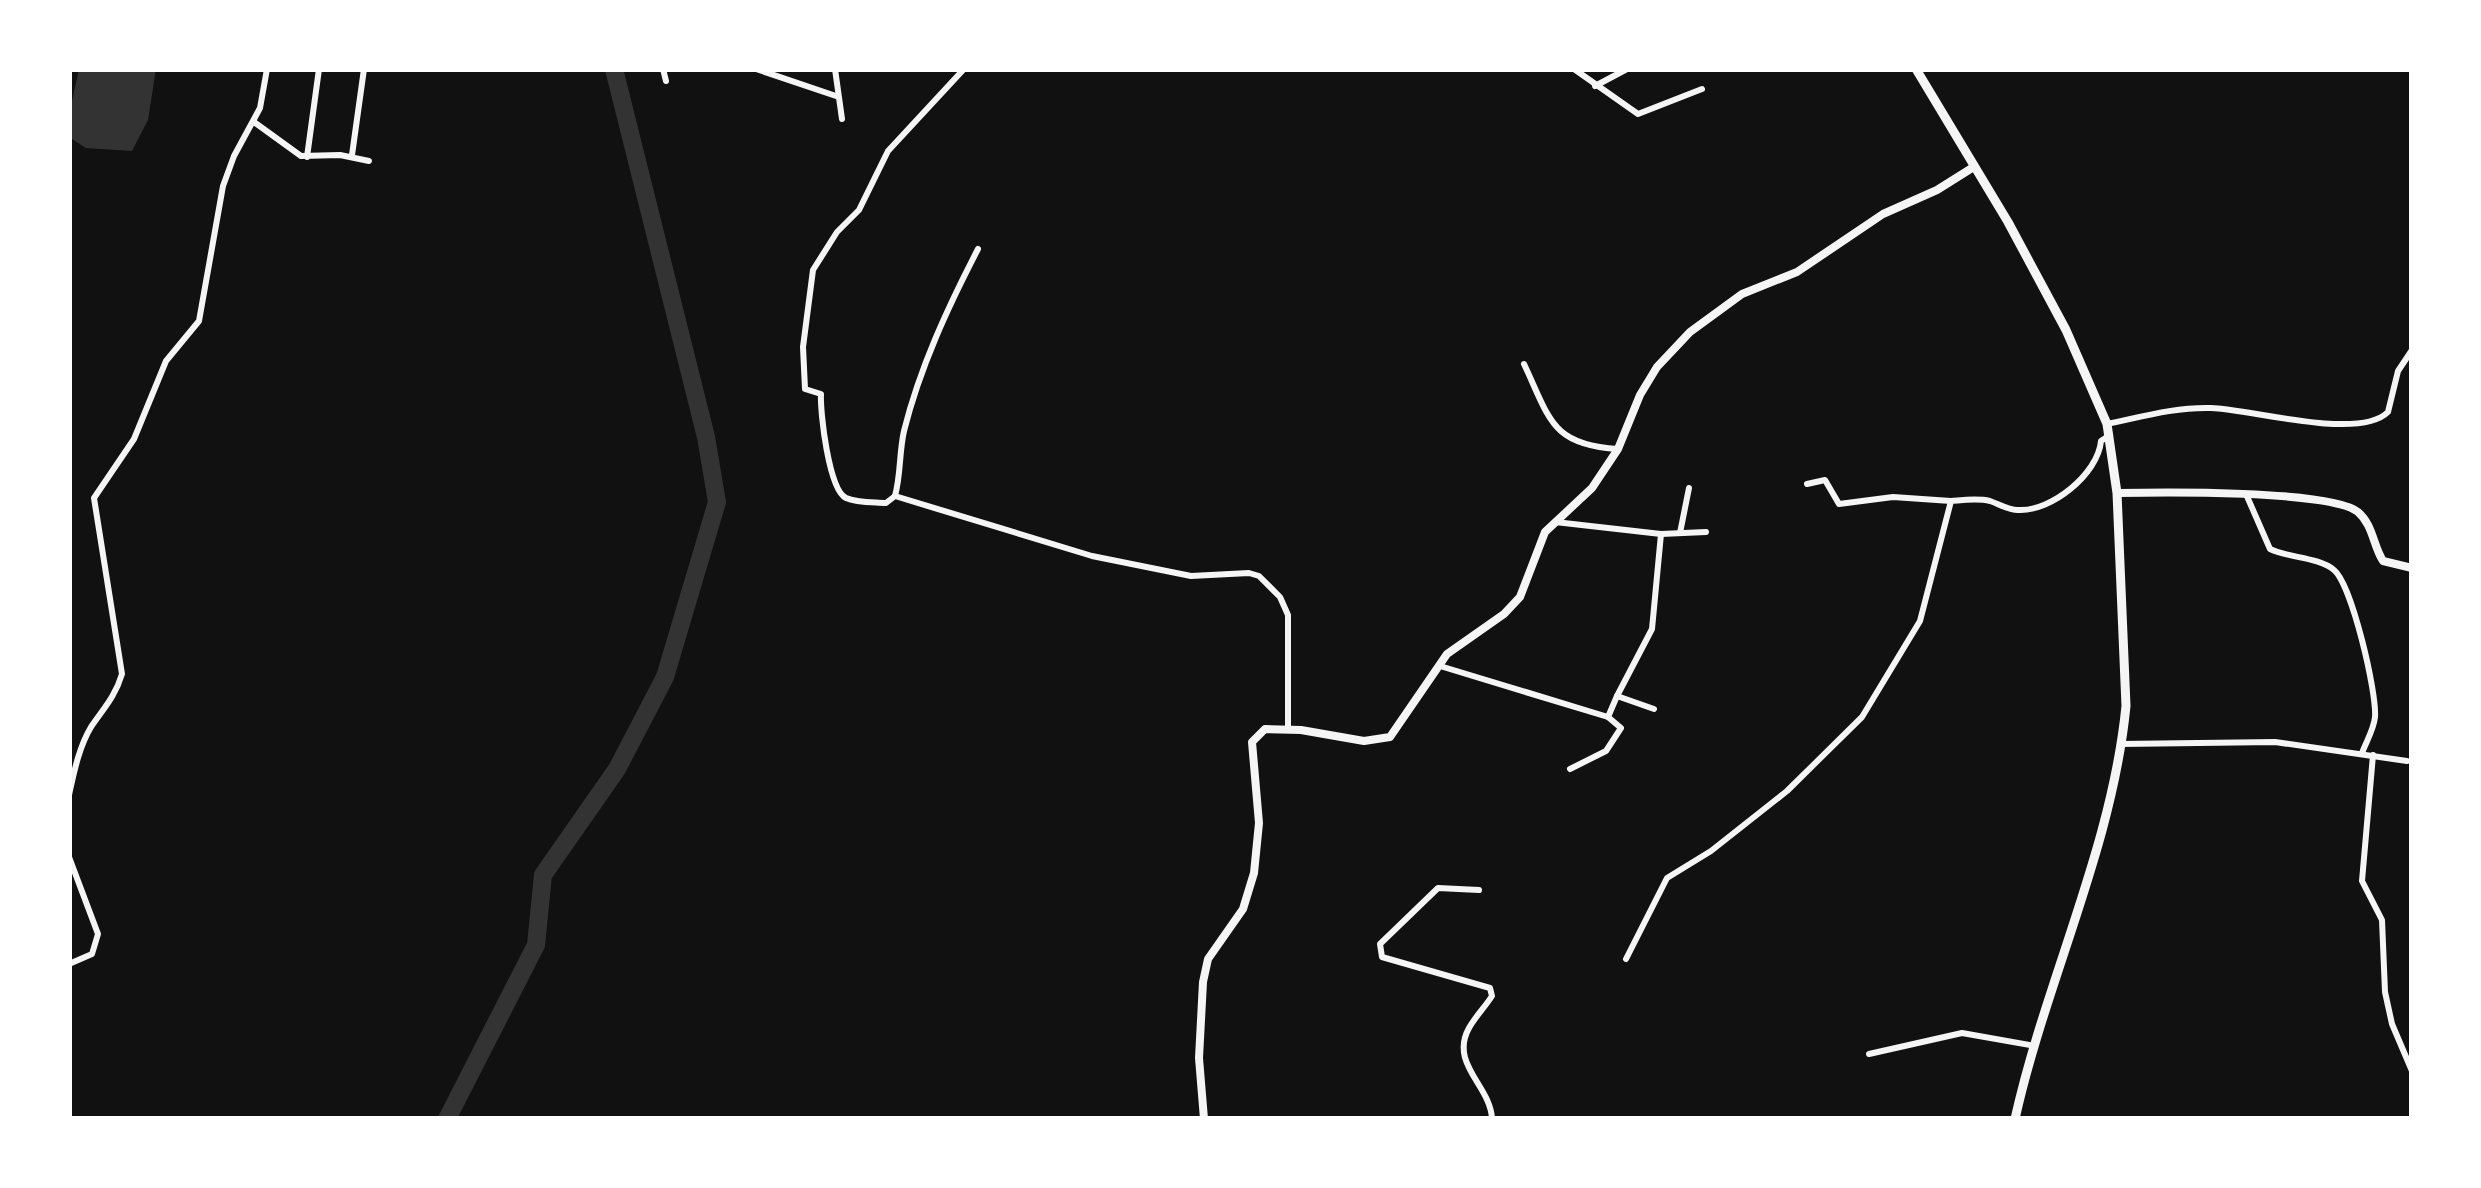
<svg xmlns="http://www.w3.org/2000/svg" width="2481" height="1188" font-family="'IBM Plex Sans',sans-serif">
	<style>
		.water { fill: #333 }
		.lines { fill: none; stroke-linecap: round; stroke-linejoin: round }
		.river { stroke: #333; stroke-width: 18 }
		.minor { stroke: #f5f5f5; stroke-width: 6 }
		.tertiary { stroke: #f5f5f5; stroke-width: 8 }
		.primary { stroke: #f5f5f5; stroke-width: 9 }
	</style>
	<rect width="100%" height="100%" fill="#111"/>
	<path class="water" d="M79,69h77l-8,51 -16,31 -46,-3 -17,-11v-22z"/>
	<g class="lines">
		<path class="river" d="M447,1119l89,-174 7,-70 74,-106 48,-92 52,-175 -11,-65 -92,-368"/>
		<g class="minor">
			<path d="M663,69l3,12"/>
			<path d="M756,69l80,27"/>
			<path d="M835,69l7,50"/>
			<path d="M964,69l-76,82 -29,59 -22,22 -24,38 -10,77 2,42 16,5c-1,19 8,96 25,104 11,5 28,4 40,5l9,-7 197,60 99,20 58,-3 10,3 21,21 8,18v114"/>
			<path d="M1574,69l64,45 64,-25"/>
			<path d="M1595,86l32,-17"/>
			<path d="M254,122l47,34 39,-1 29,6"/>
			<path d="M352,155l12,-86"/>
			<path d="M307,157l12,-88"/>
			<path d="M1524,364c26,55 27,81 94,85"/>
			<path d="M2107,424c34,-7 68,-17 104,-16 40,1 148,33 177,4l10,-41 14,-21"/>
			<path d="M1807,484l18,-4 14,24 54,-7 58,4"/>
			<path d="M2246,494l24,55c18,9 49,8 64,21 18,15 43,123 41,147 -1,12 -9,25 -13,36"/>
			<path d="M895,496c6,-22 4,-43 9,-65 16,-64 44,-124 74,-182"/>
			<path d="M1555,522l106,12 45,-2"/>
			<path d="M1680,533l9,-45"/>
			<path d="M1440,666l168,51 9,-21 37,13"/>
			<path d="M1617,696l35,-67 9,-95"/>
			<path d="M2121,744l154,-2 132,19"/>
			<path d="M2373,755l-11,126 20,39 3,72 7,32 20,47"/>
			<path d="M1570,769l36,-18 15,-23 -13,-11"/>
			<path d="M69,795c5,-23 10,-48 22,-68 13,-19 24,-30 31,-53l-28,-176 40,-59 32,-78 33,-40 24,-135 11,-30 26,-48 7,-39"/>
			<path d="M69,857l29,77 -6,20 -23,10"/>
			<path d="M1479,890l-41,-2 -58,56 2,13 108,31 2,8c-7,11 -17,21 -23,32 -20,36 22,58 23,91"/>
			<path d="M1626,959l41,-81 44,-27 76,-60 75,-74 58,-96 31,-120c13,-1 26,-3 39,0 9,3 18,9 28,9 33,2 80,-36 83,-69l9,-6"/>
			<path d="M1869,1054l93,-21 73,13"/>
		</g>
		<g class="tertiary">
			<path d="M2117,493c42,-1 214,-3 241,19 15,13 15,33 25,49l29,7"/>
			<path d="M1204,1119l-5,-61 4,-76 5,-23 35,-50 11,-36 5,-50 -7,-81 13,-13 36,1 63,11 26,-4 57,-83 57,-40 16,-17 25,-65 47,-44 26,-39 22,-54 17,-28 33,-35 52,-38 55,-22 86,-58 54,-24 35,-22"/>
		</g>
		<path class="primary" d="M1916,69l92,153 58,108 41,94 10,69 9,213c-14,142 -80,274 -111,413"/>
	</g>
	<rect width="2481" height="1188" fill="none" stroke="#ffffff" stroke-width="144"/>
</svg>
